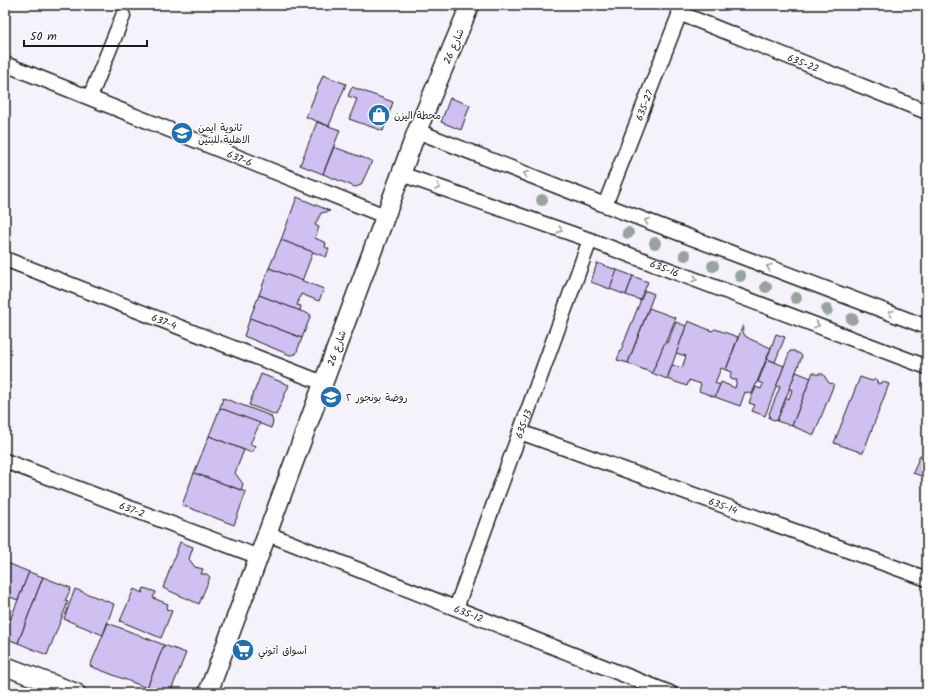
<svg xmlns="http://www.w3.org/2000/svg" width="932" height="698" font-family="Kalam,'Playpen Sans Arabic',sans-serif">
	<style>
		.building { fill: #cfc0f1; stroke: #1c1c1c }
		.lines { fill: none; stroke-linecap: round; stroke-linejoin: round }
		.minor-casing { stroke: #1c1c1c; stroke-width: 17 }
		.tertiary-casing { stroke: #1c1c1c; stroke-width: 21 }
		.minor { stroke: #fff; stroke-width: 14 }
		.tertiary { stroke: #fff; stroke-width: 18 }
		.tree { fill: #98a39d }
		.oneway { stroke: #999 }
		.labels { text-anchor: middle; stroke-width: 3; stroke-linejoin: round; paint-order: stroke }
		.street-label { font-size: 10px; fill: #1c1c1c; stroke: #fff }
		.poi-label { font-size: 10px; fill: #1c1c1c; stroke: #fff; text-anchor: start }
	</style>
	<rect width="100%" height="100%" fill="#f5f2fc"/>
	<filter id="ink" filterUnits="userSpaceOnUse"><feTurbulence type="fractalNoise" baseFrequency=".025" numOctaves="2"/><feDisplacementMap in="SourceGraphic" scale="8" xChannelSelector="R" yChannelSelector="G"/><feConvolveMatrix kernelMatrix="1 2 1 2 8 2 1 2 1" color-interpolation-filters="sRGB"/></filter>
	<g filter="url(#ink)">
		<g class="building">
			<path d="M323,75l23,9 -17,42 -23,-9z"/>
			<path d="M352,87l41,15 -10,29 -34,-12 8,-20 -9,-3z"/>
			<path d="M450,98l20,7 -9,25 -20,-8z"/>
			<path d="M317,122l23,8 -17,44 -23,-9z"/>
			<path d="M334,147l38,14 -11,24 -6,2 -32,-13z"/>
			<path d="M297,197l33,14 -9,2 -6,12 4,2 -4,11 11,5 -1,4 4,2 -3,8 -45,-17z"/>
			<path d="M281,240l32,12 -11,29 -33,-13z"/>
			<path d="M597,263l20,7 -7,19 -19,-7z"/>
			<path d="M269,268l55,21 -5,12 -18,-7 -4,11 4,1 -1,5 -41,-16z"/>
			<path d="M617,270l16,6 -7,19 -16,-6z"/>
			<path d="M633,276l15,6 -8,18 -14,-5z"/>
			<path d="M647,291l7,3 -26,69 -11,-3 27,-68z"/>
			<path d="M259,295l52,20 -9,23 -52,-20z"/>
			<path d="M649,308l27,10 -24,55 -24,-10z"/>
			<path d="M250,318l52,20 -6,16 -6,1 -46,-19z"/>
			<path d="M688,321l24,10 3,-2 23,8 -12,33 -5,-2 -6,15 5,2 -5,12 -16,-6 2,-7 -12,-4 -2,6 -20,-7 5,-14 10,3 4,-12 -10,-3z"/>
			<path d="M676,322l10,4 -19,53 -15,-6 13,-31 2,1z"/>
			<path d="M743,325v7l2,4 5,3 21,9 -19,46 -7,-2 -5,14 -25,-9 6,-15 14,6 2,-8h-3l-3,-1 -1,-3 2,-4 -6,-2z"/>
			<path d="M776,334l9,3 -10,25 -8,-3z"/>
			<path d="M790,351h5l1,2h3l3,3 -25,65 -8,-3 1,-3 -1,-1 11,-27 -4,-1z"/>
			<path d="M767,359l17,7 -19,50 -13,-5 3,-6 -6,-2 7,-16 5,2 2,-5 -5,-2z"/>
			<path d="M796,372l15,6 -19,48 -15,-5 9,-23 3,1 3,-9 -3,-1z"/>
			<path d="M813,372l3,2h7l6,9 5,1 -20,51 -22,-9z"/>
			<path d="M261,374l28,11 -13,30 -27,-10z"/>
			<path d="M860,377l12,4 4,-2 2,5 5,-2 6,2 -26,69 -29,-10z"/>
			<path d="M223,398l48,18 2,6 -2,6 -51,-20z"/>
			<path d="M220,408l40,15 -10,21 6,2 -4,7 -43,-17z"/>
			<path d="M209,436l35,14 -9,23 8,11 -2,6 -47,-17z"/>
			<path d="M926,453h1v25l-14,-5 7,-18 5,2z"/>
			<path d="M194,473l52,19 -12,33 -52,-20z"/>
			<path d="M180,542l13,5 -4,12 6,8 8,2 -2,5h6l3,3 -11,27 -36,-16z"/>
			<path d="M5,562l24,10 -11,28 -13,-5z"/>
			<path d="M29,572l14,5 -25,66 -13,-5v-5z"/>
			<path d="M43,577l28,11 -6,13 3,1 -21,53 -29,-12z"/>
			<path d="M144,588l12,4 -3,6 15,6 -2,5 6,2 -11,27 -41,-17 14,-32 8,4z"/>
			<path d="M75,589l39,15 -11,31 -39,-16z"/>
			<path d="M108,623l56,22 -17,43 -57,-22z"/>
			<path d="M164,645l22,8 -16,40h-11l-12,-5z"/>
		</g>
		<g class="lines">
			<g class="minor-casing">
				<g id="minor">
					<path id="s1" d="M679,13l248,99"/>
					<path id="s2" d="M5,64l380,152"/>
					<path d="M90,97l33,-81"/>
					<path d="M417,131l188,74 322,122"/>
					<path id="s3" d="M401,174l189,66 337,127"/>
					<path id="s4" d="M605,205l78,-200"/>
					<path id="s5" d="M5,259l318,124"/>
					<path id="s6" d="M520,432l407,147"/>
					<path id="s7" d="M5,461l254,96"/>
					<path id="s8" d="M268,534l402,159"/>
					<path id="s9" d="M456,608l134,-368"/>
				</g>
			</g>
			<g class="tertiary-casing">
				<g id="tertiary">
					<path d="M5,666l71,27"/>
					<path d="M208,693l209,-562 53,-126"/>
				</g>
			</g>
			<use href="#minor" class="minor"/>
			<use href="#tertiary" class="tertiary"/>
		</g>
		<g class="tree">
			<circle cx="542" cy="200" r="6"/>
			<circle cx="628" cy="233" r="6"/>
			<circle cx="655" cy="243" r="6"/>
			<circle cx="685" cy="255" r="6"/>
			<circle cx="713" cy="266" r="6"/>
			<circle cx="740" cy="276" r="6"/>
			<circle cx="766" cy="287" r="6"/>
			<circle cx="796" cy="298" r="6"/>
			<circle cx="827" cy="310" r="6"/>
			<circle cx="852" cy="319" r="6"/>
		</g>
		<defs><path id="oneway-chevron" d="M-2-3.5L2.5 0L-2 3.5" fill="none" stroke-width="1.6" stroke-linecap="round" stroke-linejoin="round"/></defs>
		<g class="oneway">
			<use href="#oneway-chevron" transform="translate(526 174) rotate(-158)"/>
			<use href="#oneway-chevron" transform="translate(438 187) rotate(19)"/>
			<use href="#oneway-chevron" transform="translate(647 221) rotate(-159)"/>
			<use href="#oneway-chevron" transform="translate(560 230) rotate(19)"/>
			<use href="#oneway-chevron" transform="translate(769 267) rotate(-159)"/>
			<use href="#oneway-chevron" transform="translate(695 279) rotate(20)"/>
			<use href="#oneway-chevron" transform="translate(891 313) rotate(-159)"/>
			<use href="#oneway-chevron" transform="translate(817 325) rotate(20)"/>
		</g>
	</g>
	<defs>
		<g id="shop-disc" transform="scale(1.15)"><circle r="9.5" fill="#1f6fb2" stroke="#fff"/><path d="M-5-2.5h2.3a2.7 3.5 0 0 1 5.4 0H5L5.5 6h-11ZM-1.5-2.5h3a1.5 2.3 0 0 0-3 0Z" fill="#fff"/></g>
		<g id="school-disc" transform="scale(1.15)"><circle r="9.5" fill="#1f6fb2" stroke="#fff"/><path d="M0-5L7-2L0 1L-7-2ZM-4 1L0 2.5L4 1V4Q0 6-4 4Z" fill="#fff"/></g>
		<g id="supermarket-disc" transform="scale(1.15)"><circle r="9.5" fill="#1f6fb2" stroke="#fff"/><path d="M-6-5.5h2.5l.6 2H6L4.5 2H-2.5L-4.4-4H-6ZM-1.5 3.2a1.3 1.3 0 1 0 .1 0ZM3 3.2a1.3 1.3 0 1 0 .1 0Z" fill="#fff"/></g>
	</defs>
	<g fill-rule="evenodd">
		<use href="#shop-disc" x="379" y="115"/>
		<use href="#school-disc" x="182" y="133"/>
		<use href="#school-disc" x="331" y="397"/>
		<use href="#supermarket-disc" x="243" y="650"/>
	</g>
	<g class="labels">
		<g class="street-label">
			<text transform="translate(453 46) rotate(-67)" y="4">شارع 26</text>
			<text dy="4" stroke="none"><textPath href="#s1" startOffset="134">635-22</textPath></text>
			<text dy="4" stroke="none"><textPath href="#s4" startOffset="107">635-27</textPath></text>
			<text dy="4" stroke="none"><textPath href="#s2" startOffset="253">637-6</textPath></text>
			<text dy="4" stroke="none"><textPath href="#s3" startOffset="280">635-16</textPath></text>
			<text dy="4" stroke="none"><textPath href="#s5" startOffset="171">637-4</textPath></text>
			<text transform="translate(336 348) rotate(-70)" y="4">شارع 26</text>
			<text dy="4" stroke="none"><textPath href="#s9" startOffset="196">635-13</textPath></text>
			<text dy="4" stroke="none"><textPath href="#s6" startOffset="216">635-14</textPath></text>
			<text dy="4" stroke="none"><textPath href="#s7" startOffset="136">637-2</textPath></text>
			<text dy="4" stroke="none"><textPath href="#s8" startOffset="216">635-12</textPath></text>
		</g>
		<g class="poi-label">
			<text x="394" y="119">محطة اليزن</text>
			<text x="198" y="131">ثانوية ايمن<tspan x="198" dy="12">الاهلية للبنين</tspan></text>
			<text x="346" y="401">روضة بونجور ٢</text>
			<text x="258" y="654">أسواق أتوني</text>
		</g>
	</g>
	<rect width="932" height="698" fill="none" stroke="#fff" stroke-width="20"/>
	<rect x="10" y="10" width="912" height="678" fill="none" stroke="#1c1c1c" stroke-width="1.5" filter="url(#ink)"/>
	<path d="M24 40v6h123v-6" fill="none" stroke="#1c1c1c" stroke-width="2"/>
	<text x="30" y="40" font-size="12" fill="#1c1c1c" stroke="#ffffff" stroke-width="3" paint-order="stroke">50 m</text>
</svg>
